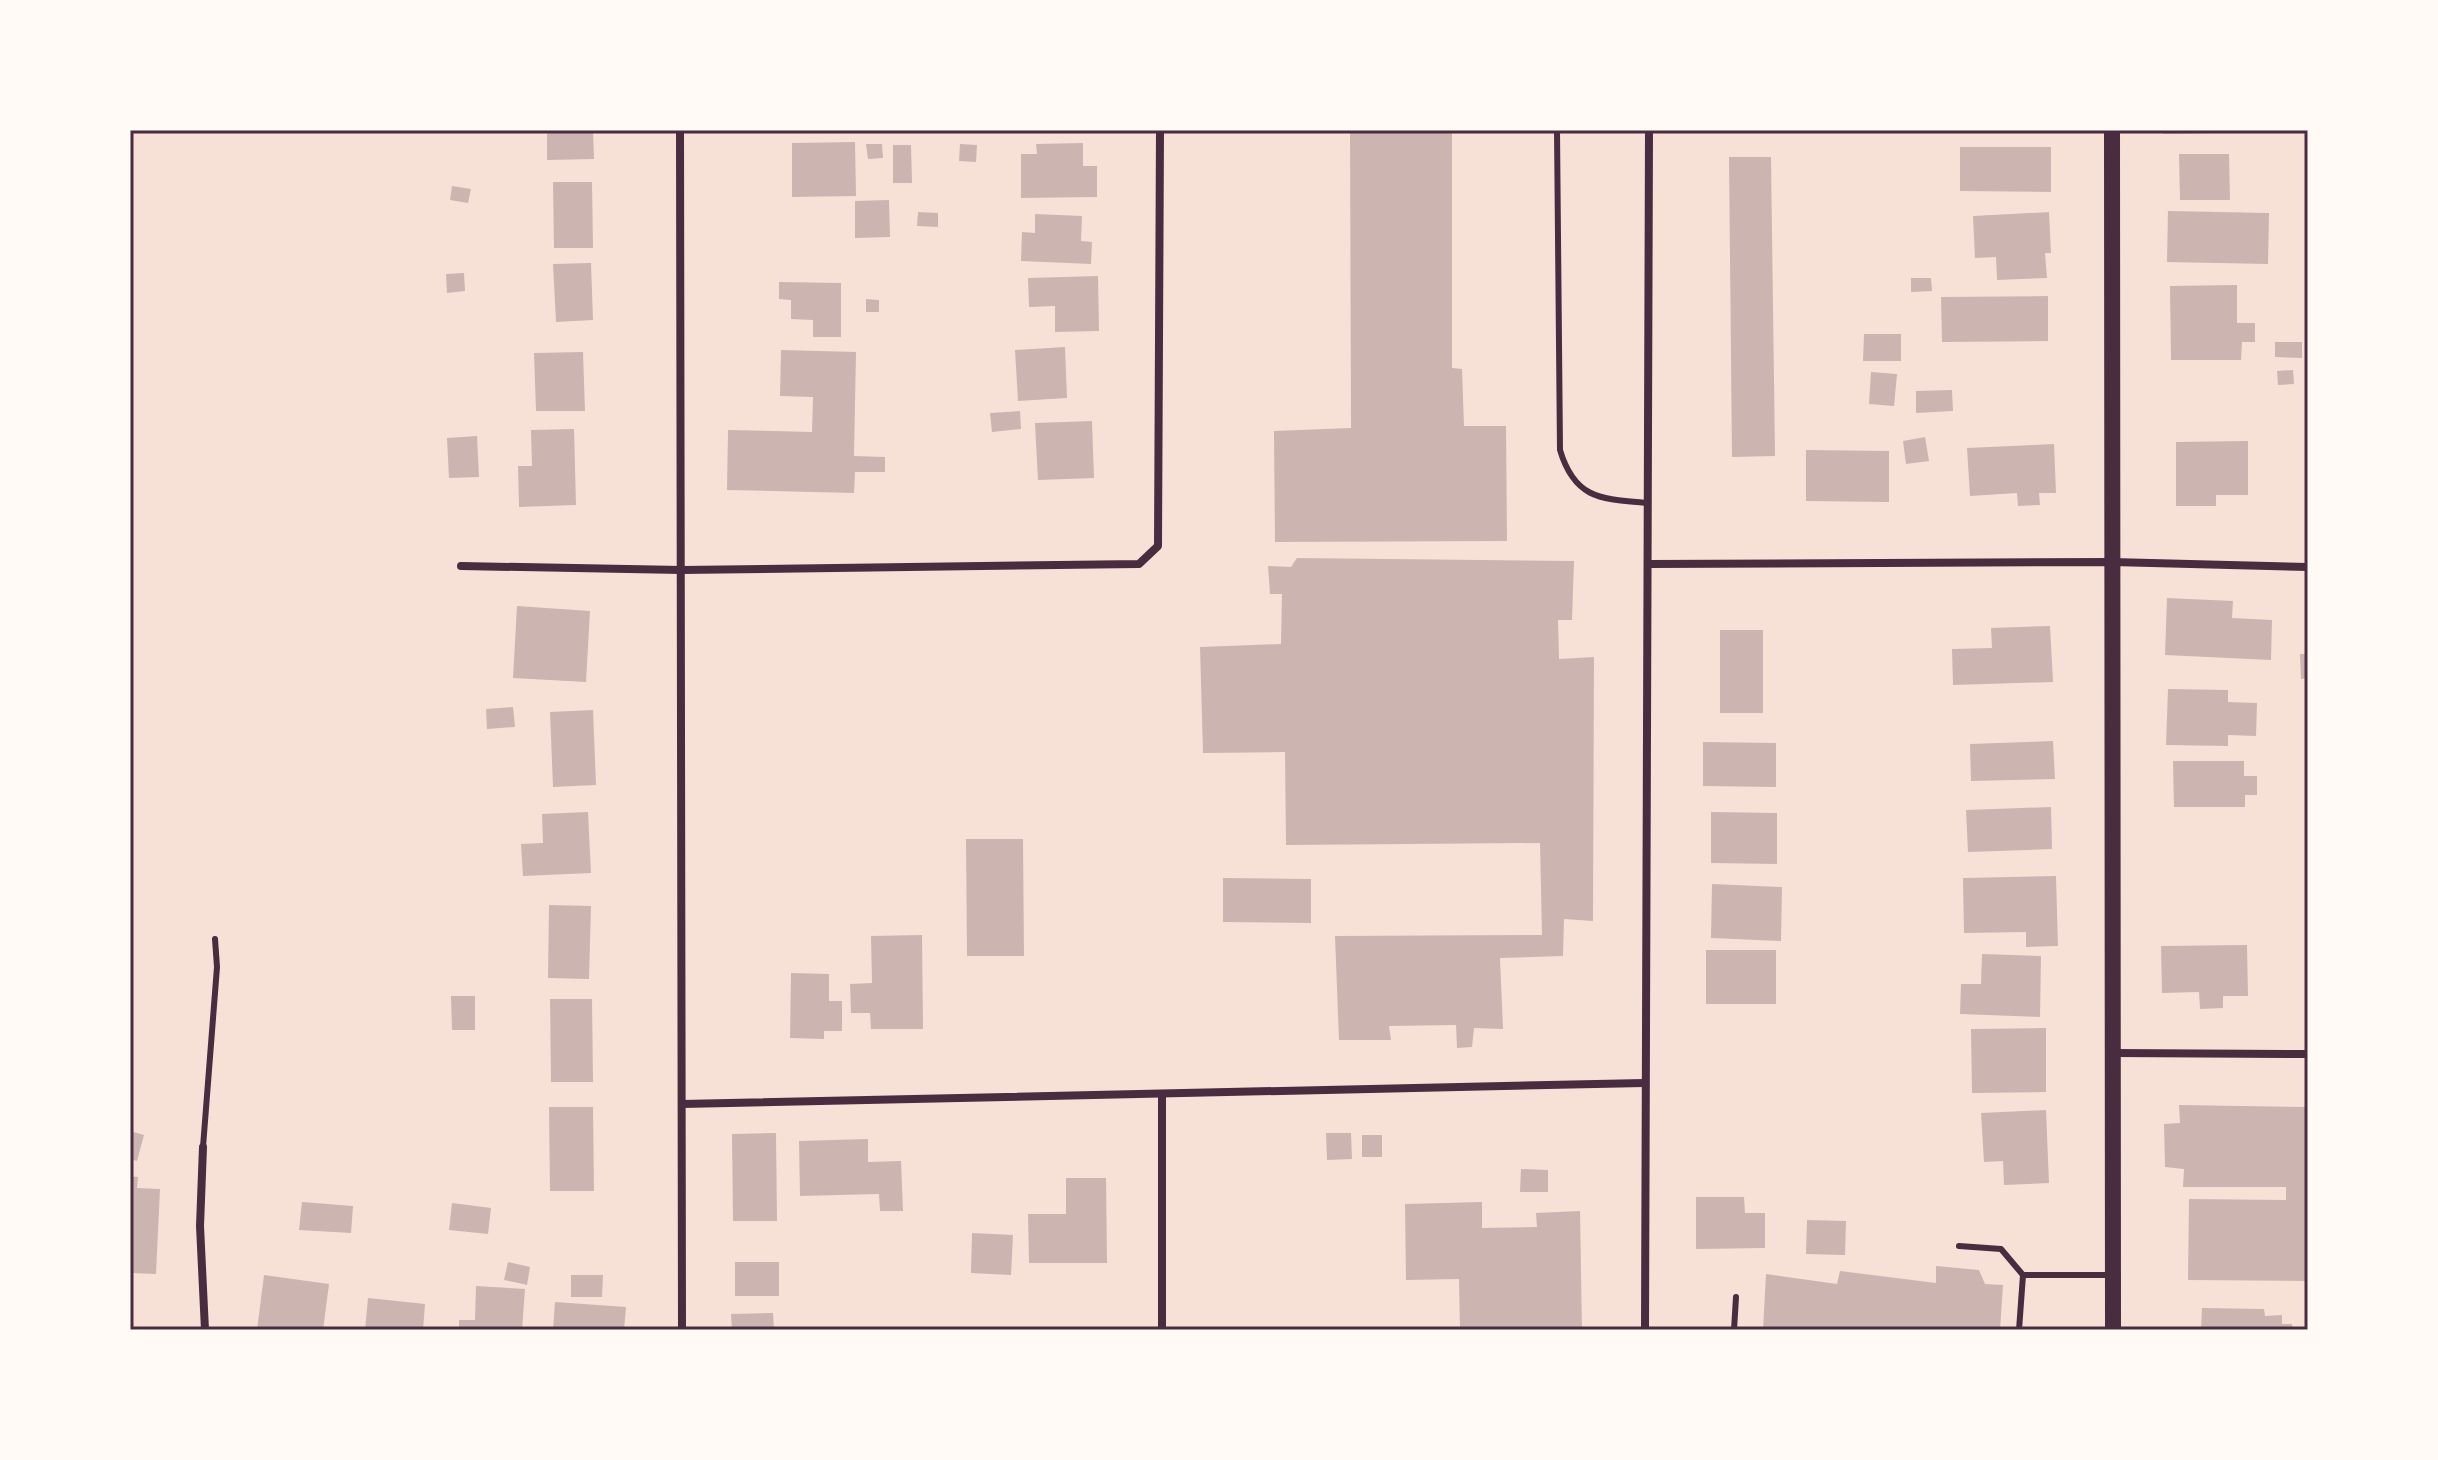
<svg xmlns="http://www.w3.org/2000/svg" width="2438" height="1460" font-family="Rubik,sans-serif">
	<style>
		.building { fill: #ccb4b1 }
		.lines { fill: none; stroke-linecap: round; stroke-linejoin: round }
		.service { stroke: #4a2c40; stroke-width: 6 }
		.minor { stroke: #4a2c40; stroke-width: 8 }
		.secondary { stroke: #4a2c40; stroke-width: 16 }
		.neatline { fill: none; stroke: #4a2c40; stroke-width: 3 }
	</style>
	<rect width="100%" height="100%" fill="#f7e1d7"/>
	<g class="building">
		<path d="M547,130h46l1,29 -47,1z"/>
		<path d="M1350,130h102v238l10,1 2,57h42l1,115 -232,1 -1,-111 77,-3z"/>
		<path d="M2163,130h57v3l-57,1z"/>
		<path d="M855,142l1,54 -64,1v-54z"/>
		<path d="M1083,143v23h14v31l-76,1v-44h16l-1,-10z"/>
		<path d="M866,144h16l1,14 -15,1z"/>
		<path d="M960,144l17,1 -1,17 -17,-1z"/>
		<path d="M893,145h18l1,38h-19z"/>
		<path d="M1960,147h91v45l-91,-1z"/>
		<path d="M2179,154h50l1,46h-50z"/>
		<path d="M1729,157h42l4,299 -43,1z"/>
		<path d="M553,182h39l1,66h-39z"/>
		<path d="M452,186l19,3 -3,14 -18,-3z"/>
		<path d="M889,200l1,37 -35,1v-37z"/>
		<path d="M2168,211l101,2 -1,51 -101,-2z"/>
		<path d="M918,212l20,1v14l-21,-1z"/>
		<path d="M2049,212l2,41h-6l2,25 -50,2 -1,-23 -21,1 -2,-42z"/>
		<path d="M1035,214l47,2 -1,25 11,1 -1,22 -70,-3 1,-29 13,1z"/>
		<path d="M591,263l2,57 -37,2 -3,-58z"/>
		<path d="M464,273l1,18 -18,2 -1,-19z"/>
		<path d="M1098,276l1,55 -44,1v-26l-26,1 -1,-29z"/>
		<path d="M1911,278h20l1,13 -21,1z"/>
		<path d="M779,282l62,1v54h-28v-17l-22,-1v-19l-12,-1z"/>
		<path d="M2237,285v38h18v19h-13l-1,18h-70l-1,-74z"/>
		<path d="M2048,296v45l-106,1 -1,-45z"/>
		<path d="M866,299l13,1v12h-13z"/>
		<path d="M1864,334h37v27h-38z"/>
		<path d="M2275,342h27v16l-27,-1z"/>
		<path d="M1065,347l2,51 -49,3 -3,-51z"/>
		<path d="M781,350l75,2 -2,104 31,1v15h-30l-1,21 -127,-3 1,-60 84,2 1,-35 -33,-1z"/>
		<path d="M583,352l2,59h-49l-2,-58z"/>
		<path d="M2293,370l1,14 -16,1 -1,-14z"/>
		<path d="M1871,372l26,2 -3,32 -25,-2z"/>
		<path d="M1952,390l1,21 -37,2v-22z"/>
		<path d="M1020,411l1,18 -29,3 -2,-19z"/>
		<path d="M1092,421l2,57 -56,2 -3,-57z"/>
		<path d="M574,429l2,76 -57,2 -1,-41h14l-1,-36z"/>
		<path d="M477,436l2,41 -30,1 -2,-40z"/>
		<path d="M1925,437l4,24 -23,3 -3,-23z"/>
		<path d="M2248,441v54h-32v11h-40v-64z"/>
		<path d="M2054,444l2,49h-17l1,12 -22,1 -1,-13 -47,3 -3,-48z"/>
		<path d="M1806,450l83,1v51l-83,-1z"/>
		<path d="M1297,558l277,3 -2,59h-14l1,39 35,-2 -1,264 -29,-2 -1,37 -63,2 3,71 -29,-1 -2,19 -15,1 -1,-23 -67,1 2,14h-52l-4,-104 207,-1 -2,-92 -254,2 -1,-93 -82,1 -3,-106 81,-3 1,-50h-12l-2,-28 23,1z"/>
		<path d="M2167,598l66,3 -1,17 40,2 -1,40 -106,-5z"/>
		<path d="M517,606l73,5 -4,71 -73,-4z"/>
		<path d="M2050,626l3,56 -100,3 -1,-36 40,-1 -1,-20z"/>
		<rect x="1720" y="630" width="43" height="83"/>
		<path d="M2300,654h8v24l-7,1z"/>
		<path d="M2168,689l60,1v12l29,1 -1,33 -28,-1v11l-62,-1z"/>
		<path d="M513,707l2,20 -28,2 -1,-20z"/>
		<path d="M593,710l3,75 -43,2 -3,-75z"/>
		<path d="M2053,741l2,38 -84,2 -1,-37z"/>
		<path d="M1703,742l73,1v44l-73,-1z"/>
		<path d="M2173,761h71v15h13v19h-12v12h-71z"/>
		<path d="M2051,807l1,42 -84,3 -2,-42z"/>
		<path d="M588,812l3,61 -68,3 -2,-32 22,-1 -1,-29z"/>
		<path d="M1711,812l66,1v51l-66,-1z"/>
		<path d="M966,839h57l1,117h-57z"/>
		<path d="M2056,876l2,70 -32,1v-15l-62,1 -1,-55z"/>
		<path d="M1223,878l88,1v44l-88,-1z"/>
		<path d="M1712,884l70,3 -1,54 -70,-3z"/>
		<path d="M549,905l42,1 -2,73 -41,-1z"/>
		<path d="M922,935l1,94h-52l-1,-16h-19l-1,-29 22,-1 -1,-47z"/>
		<path d="M2247,945l1,51h-25v12l-23,1 -1,-17 -37,1 -1,-47z"/>
		<rect x="1706" y="950" width="70" height="54"/>
		<path d="M1982,954l59,2 -1,61 -80,-3 1,-30h20z"/>
		<path d="M791,973l38,1v27h13v30h-18v8l-34,-1z"/>
		<path d="M451,996h24v34h-23z"/>
		<path d="M550,999h42l1,83h-42z"/>
		<path d="M2046,1028v64l-74,1 -1,-64z"/>
		<path d="M2179,1105l129,2v174l-120,-1 1,-81 97,1v-13h-103l1,-18 -19,-2 -1,-43 16,-1z"/>
		<path d="M549,1107h44l1,84h-44z"/>
		<path d="M2046,1110l3,73 -45,2 -1,-24 -19,1 -3,-49z"/>
		<path d="M130,1131l14,4 -7,26 -7,-2z"/>
		<path d="M776,1133l1,88h-44l-1,-87z"/>
		<path d="M1326,1133h25l1,26 -25,1z"/>
		<rect x="1362" y="1135" width="20" height="22"/>
		<path d="M868,1139v23l33,-1 2,50h-23l-1,-17 -79,2 -1,-55z"/>
		<path d="M1521,1169l27,1v22h-28z"/>
		<path d="M130,1176l8,1 -1,11 23,1 -4,85 -26,-1z"/>
		<path d="M1066,1178h40l1,85h-78l-1,-49h38z"/>
		<path d="M1696,1197h48l1,16h20v35l-69,1z"/>
		<path d="M302,1202l51,4 -2,27 -52,-3z"/>
		<path d="M1482,1202v26l55,-1 -1,-14 44,-2 2,119h-122l-1,-51 -53,1 -1,-76z"/>
		<path d="M452,1203l39,5 -3,26 -39,-4z"/>
		<path d="M1807,1220l39,1 -1,34 -39,-1z"/>
		<path d="M972,1233l41,2 -2,40 -40,-2z"/>
		<path d="M508,1262l22,5 -3,18 -23,-5z"/>
		<rect x="735" y="1262" width="44" height="34"/>
		<path d="M1936,1266l43,4 6,14 18,1 -3,45h-237l3,-56 71,10 3,-13 96,12z"/>
		<path d="M264,1275l65,9 -6,46h-66z"/>
		<path d="M571,1275h32l-1,22h-31z"/>
		<path d="M476,1286l49,3 -3,41h-63v-10h16z"/>
		<path d="M368,1298l57,6 -2,26h-58z"/>
		<path d="M555,1302l71,5 -2,23h-71z"/>
		<path d="M2202,1308l62,1 1,7 17,-1v9h10l1,6h-92z"/>
		<path d="M773,1313l1,17h-42l-1,-16z"/>
	</g>
	<g class="lines">
		<g class="service">
			<path d="M1557,130l3,320c15,50 42,49 88,53"/>
			<path d="M203,1147l14,-180 -2,-28"/>
			<path d="M1959,1246l42,3 22,26"/>
			<path d="M1734,1330l2,-33"/>
			<path d="M2019,1330l4,-55h90"/>
		</g>
		<g class="minor">
			<path d="M680,130l2,1200"/>
			<path d="M1648,564l464,-2 196,5"/>
			<path d="M461,566l220,4 458,-6 19,-18 2,-416"/>
			<path d="M2113,1053l195,1"/>
			<path d="M682,1104l962,-21"/>
			<path d="M203,1147l-3,79 5,104"/>
			<path d="M1162,1330v-234"/>
			<path d="M1645,1330l4,-1200"/>
		</g>
		<path class="secondary" d="M2112,130l1,1200"/>
	</g>
	<rect width="2438" height="1460" fill="none" stroke="#fffaf5" stroke-width="264"/>
	<rect x="132" y="132" width="2174" height="1196" class="neatline"/>
</svg>
